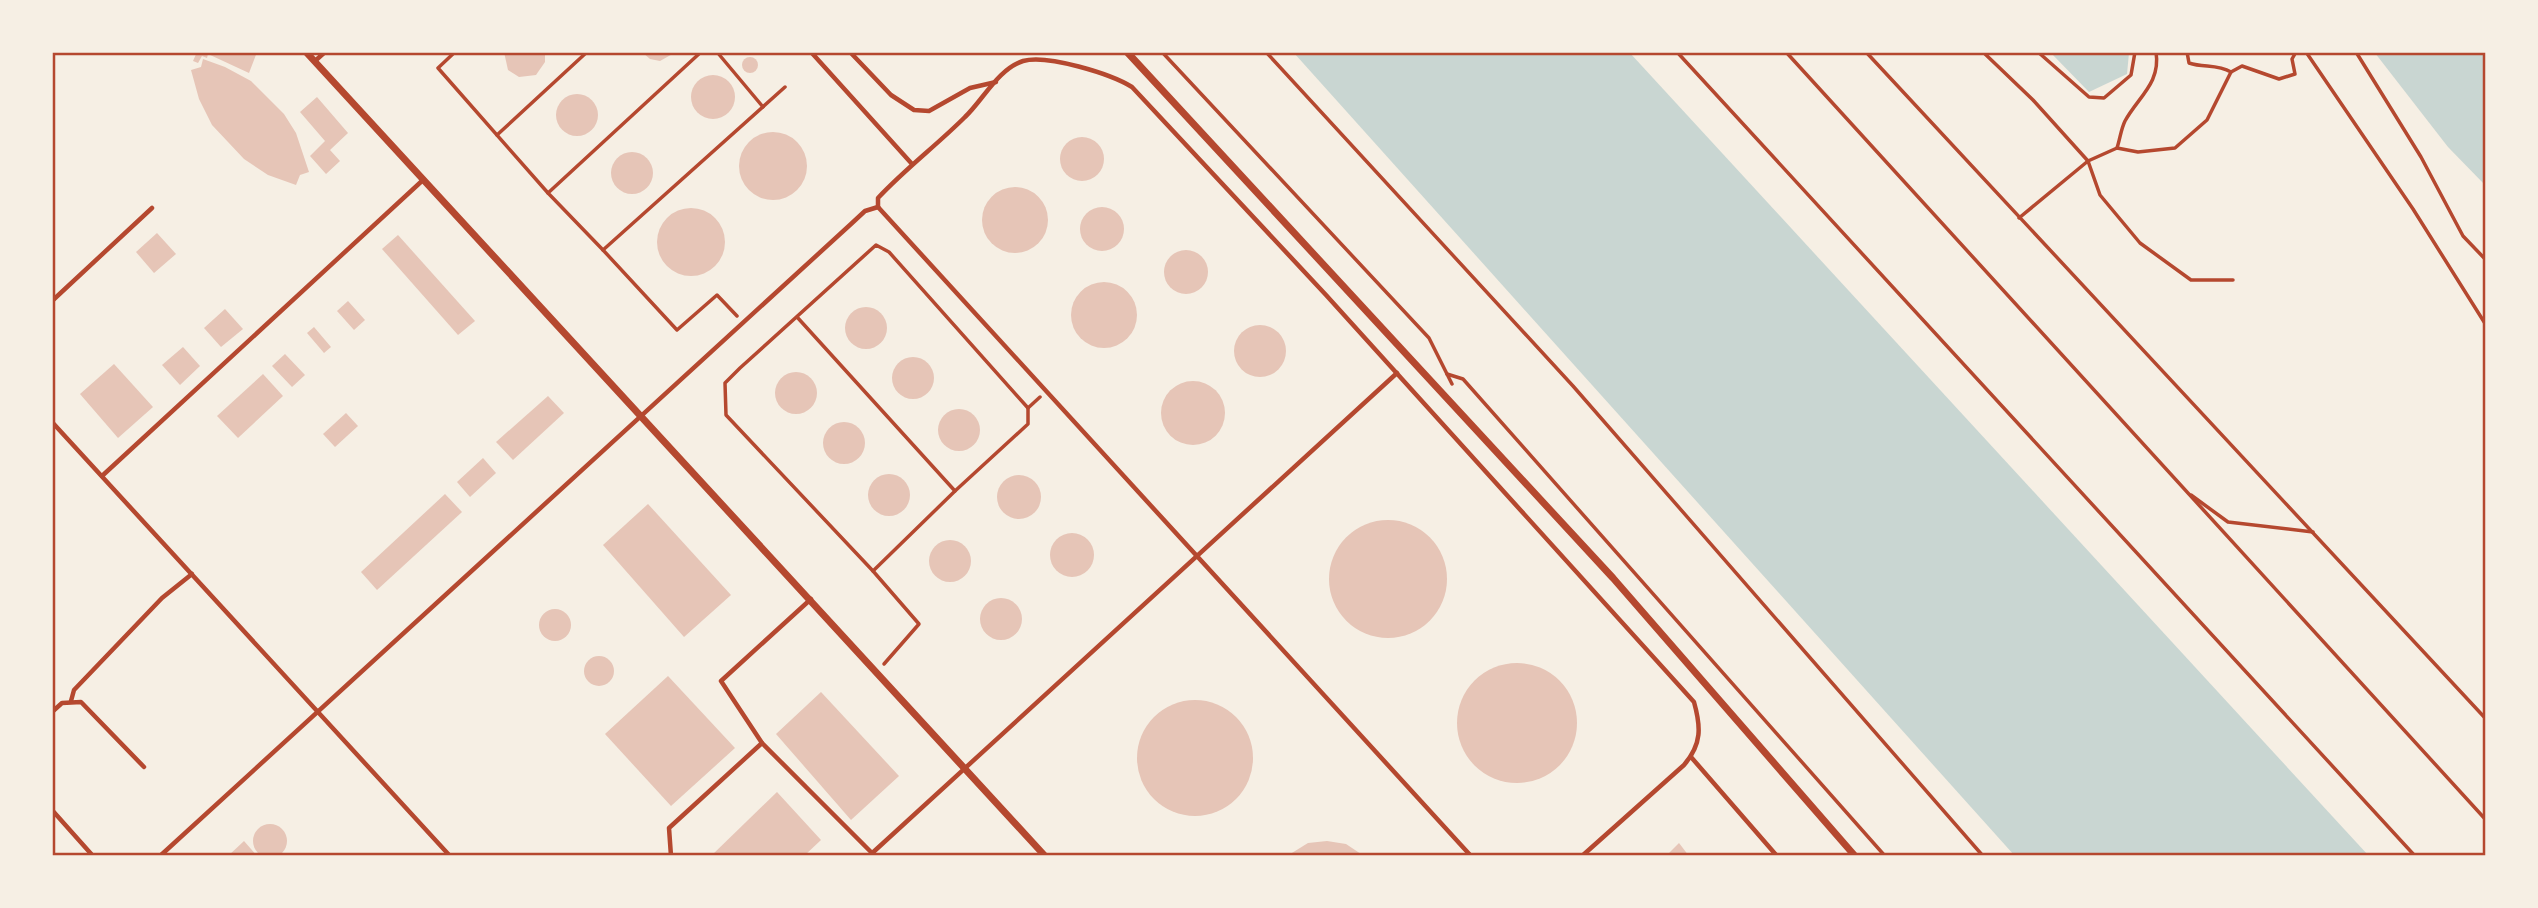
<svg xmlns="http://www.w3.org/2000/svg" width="2538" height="908" font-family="'Space Grotesk',sans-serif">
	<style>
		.water { fill: #c9d6d2 }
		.building { fill: #e6c5b7 }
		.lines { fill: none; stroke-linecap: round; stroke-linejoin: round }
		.path { stroke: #b5482f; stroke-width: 3.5 }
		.service { stroke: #b5482f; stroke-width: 4.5 }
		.minor { stroke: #b5482f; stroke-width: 7 }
		.neatline { fill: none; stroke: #b5482f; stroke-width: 2.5 }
	</style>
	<rect width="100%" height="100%" fill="#f6efe4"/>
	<g class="water">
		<path d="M1294,53h336l738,802h-354z"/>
		<path d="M2051,53h78l-2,21 -38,18z"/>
		<path d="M2375,53h110v132l-37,-38z"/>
	</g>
	<g class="building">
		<path d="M197,52h60l-8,21 -41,-19 -1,4 -5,-2 -4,7 -5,-2z"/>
		<path d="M504,52h41v10l-9,13 -17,2 -11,-7z"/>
		<path d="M642,52h34l-16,9 -10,-2z"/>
		<circle cx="750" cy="65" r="8"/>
		<path d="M203,59l22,8 26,14 33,33 12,19 13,39 -9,3 -4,10 -28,-10 -24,-16 -32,-34 -13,-26 -8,-29 10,-3z"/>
		<circle cx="713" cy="97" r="22"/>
		<circle cx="577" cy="115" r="21"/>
		<path d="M317,97l31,36 -18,17 10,11 -14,13 -16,-18 15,-15 -25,-29z"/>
		<circle cx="773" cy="166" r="34"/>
		<circle cx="1082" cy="159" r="22"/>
		<circle cx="632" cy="173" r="21"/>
		<circle cx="1015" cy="220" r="33"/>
		<circle cx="1102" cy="229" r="22"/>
		<circle cx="691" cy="242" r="34"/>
		<path d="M157,233l19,21 -22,19 -18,-21z"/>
		<path d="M398,235l77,86 -17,14 -76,-86z"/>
		<circle cx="1186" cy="272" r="22"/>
		<circle cx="1104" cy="315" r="33"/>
		<path d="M348,301l17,19 -11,10 -17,-19z"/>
		<circle cx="866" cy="328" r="21"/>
		<path d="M225,309l18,20 -22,18 -17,-19z"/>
		<circle cx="1260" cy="351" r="26"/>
		<path d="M314,327l17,20 -7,6 -17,-20z"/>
		<path d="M183,347l17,19 -20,19 -18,-20z"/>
		<path d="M285,354l20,21 -13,12 -20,-21z"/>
		<circle cx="913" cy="378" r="21"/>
		<path d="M114,364l39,43 -35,31 -38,-44z"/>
		<circle cx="796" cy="393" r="21"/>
		<path d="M263,374l20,22 -45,42 -21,-22z"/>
		<circle cx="1193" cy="413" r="32"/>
		<path d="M548,396l16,17 -51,47 -17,-18z"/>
		<circle cx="959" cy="430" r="21"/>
		<path d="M346,413l12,13 -23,21 -12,-13z"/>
		<circle cx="844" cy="443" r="21"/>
		<path d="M483,458l13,15 -26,24 -13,-15z"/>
		<circle cx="889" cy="495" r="21"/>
		<circle cx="1019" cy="497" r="22"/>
		<path d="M445,494l17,18 -85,78 -16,-18z"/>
		<path d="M648,504l83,91 -47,42 -81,-92z"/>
		<circle cx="1388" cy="579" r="59"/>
		<circle cx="1072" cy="555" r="22"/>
		<circle cx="950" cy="561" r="21"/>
		<circle cx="1001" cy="619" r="21"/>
		<circle cx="555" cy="625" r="16"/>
		<circle cx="599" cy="671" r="15"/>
		<circle cx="1517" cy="723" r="60"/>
		<path d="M668,676l67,72 -64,58 -66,-72z"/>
		<path d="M821,692l78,84 -48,44 -75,-86z"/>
		<circle cx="1195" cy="758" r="58"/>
		<path d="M777,792l44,48 -17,16h-93z"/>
		<circle cx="270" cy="841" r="17"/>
		<path d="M244,841l13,15h-29z"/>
		<path d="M1327,841l19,3 18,12h-77l21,-13z"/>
		<path d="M1679,843l10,13h-23z"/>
	</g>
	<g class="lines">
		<g class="path">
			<path d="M455,52l-17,16 110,125"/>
			<path d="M701,52l-153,141 55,57 182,-163"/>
			<path d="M717,52l46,55"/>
			<path d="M1162,52l267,286 23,46"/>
			<path d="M1266,52l307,334 410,470"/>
			<path d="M1677,52l738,804"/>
			<path d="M1786,52l700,768"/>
			<path d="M1866,52l620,667"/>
			<path d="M1983,52l50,48 55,61 29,-13 21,4 37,-4 32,-28 24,-48c-14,-8 -27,-4 -42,-9l-2,-11"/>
			<path d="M2038,52l51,45 15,1 27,-23 4,-23"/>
			<path d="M2306,52l107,157 73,116"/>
			<path d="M2356,52l65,105 42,79 23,24"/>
			<path d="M2231,72l11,-6 37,13 16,-5 -3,-15 4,-7"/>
			<path d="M497,135l90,-83"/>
			<path d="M2117,148c3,-9 4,-19 8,-27 13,-24 36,-38 31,-69"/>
			<path d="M2019,218l69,-57 12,34 40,48 51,37h42"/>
			<path d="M603,250l74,80 40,-35 20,21"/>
			<path d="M797,317l158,174 -82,80 -147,-156 -1,-32 15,-15 136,-123 13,7 139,156 12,-11"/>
			<path d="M1447,374l16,5 422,477"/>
			<path d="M955,491l73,-67v-16"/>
			<path d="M2191,495l37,27 85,10"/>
			<path d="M873,571l46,53 -35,40"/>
		</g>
		<g class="service">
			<path d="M811,52l101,112"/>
			<path d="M850,52l41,43 23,15 15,1 41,-23 26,-6"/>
			<path d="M315,61l10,-9"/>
			<path d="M878,207v-9c27,-29 59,-53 87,-81 18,-17 33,-48 58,-56 24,-7 88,13 109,26l194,208 368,407c7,25 8,42 -10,63l-102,91"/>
			<path d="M878,207l593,649"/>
			<path d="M52,301l100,-93"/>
			<path d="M52,422l398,434"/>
			<path d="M102,476l321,-296"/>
			<path d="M71,701l3,-11 88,-92 30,-24"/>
			<path d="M52,712l10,-9 19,-1 63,65"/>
			<path d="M762,743l110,110"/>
			<path d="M1691,757l86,99"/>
			<path d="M52,810l41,46"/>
			<path d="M160,856l691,-632 14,-13 13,-4"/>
			<path d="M671,856l-2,-28 93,-85 -41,-62 90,-82"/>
			<path d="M869,856l528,-483"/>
		</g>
		<g class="minor">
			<path d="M306,52l739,804"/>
			<path d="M1127,52l486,526 242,278"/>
		</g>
	</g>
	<rect width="2538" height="908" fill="none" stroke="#f6efe4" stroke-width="108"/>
	<rect x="54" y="54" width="2430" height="800" class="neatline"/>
</svg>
